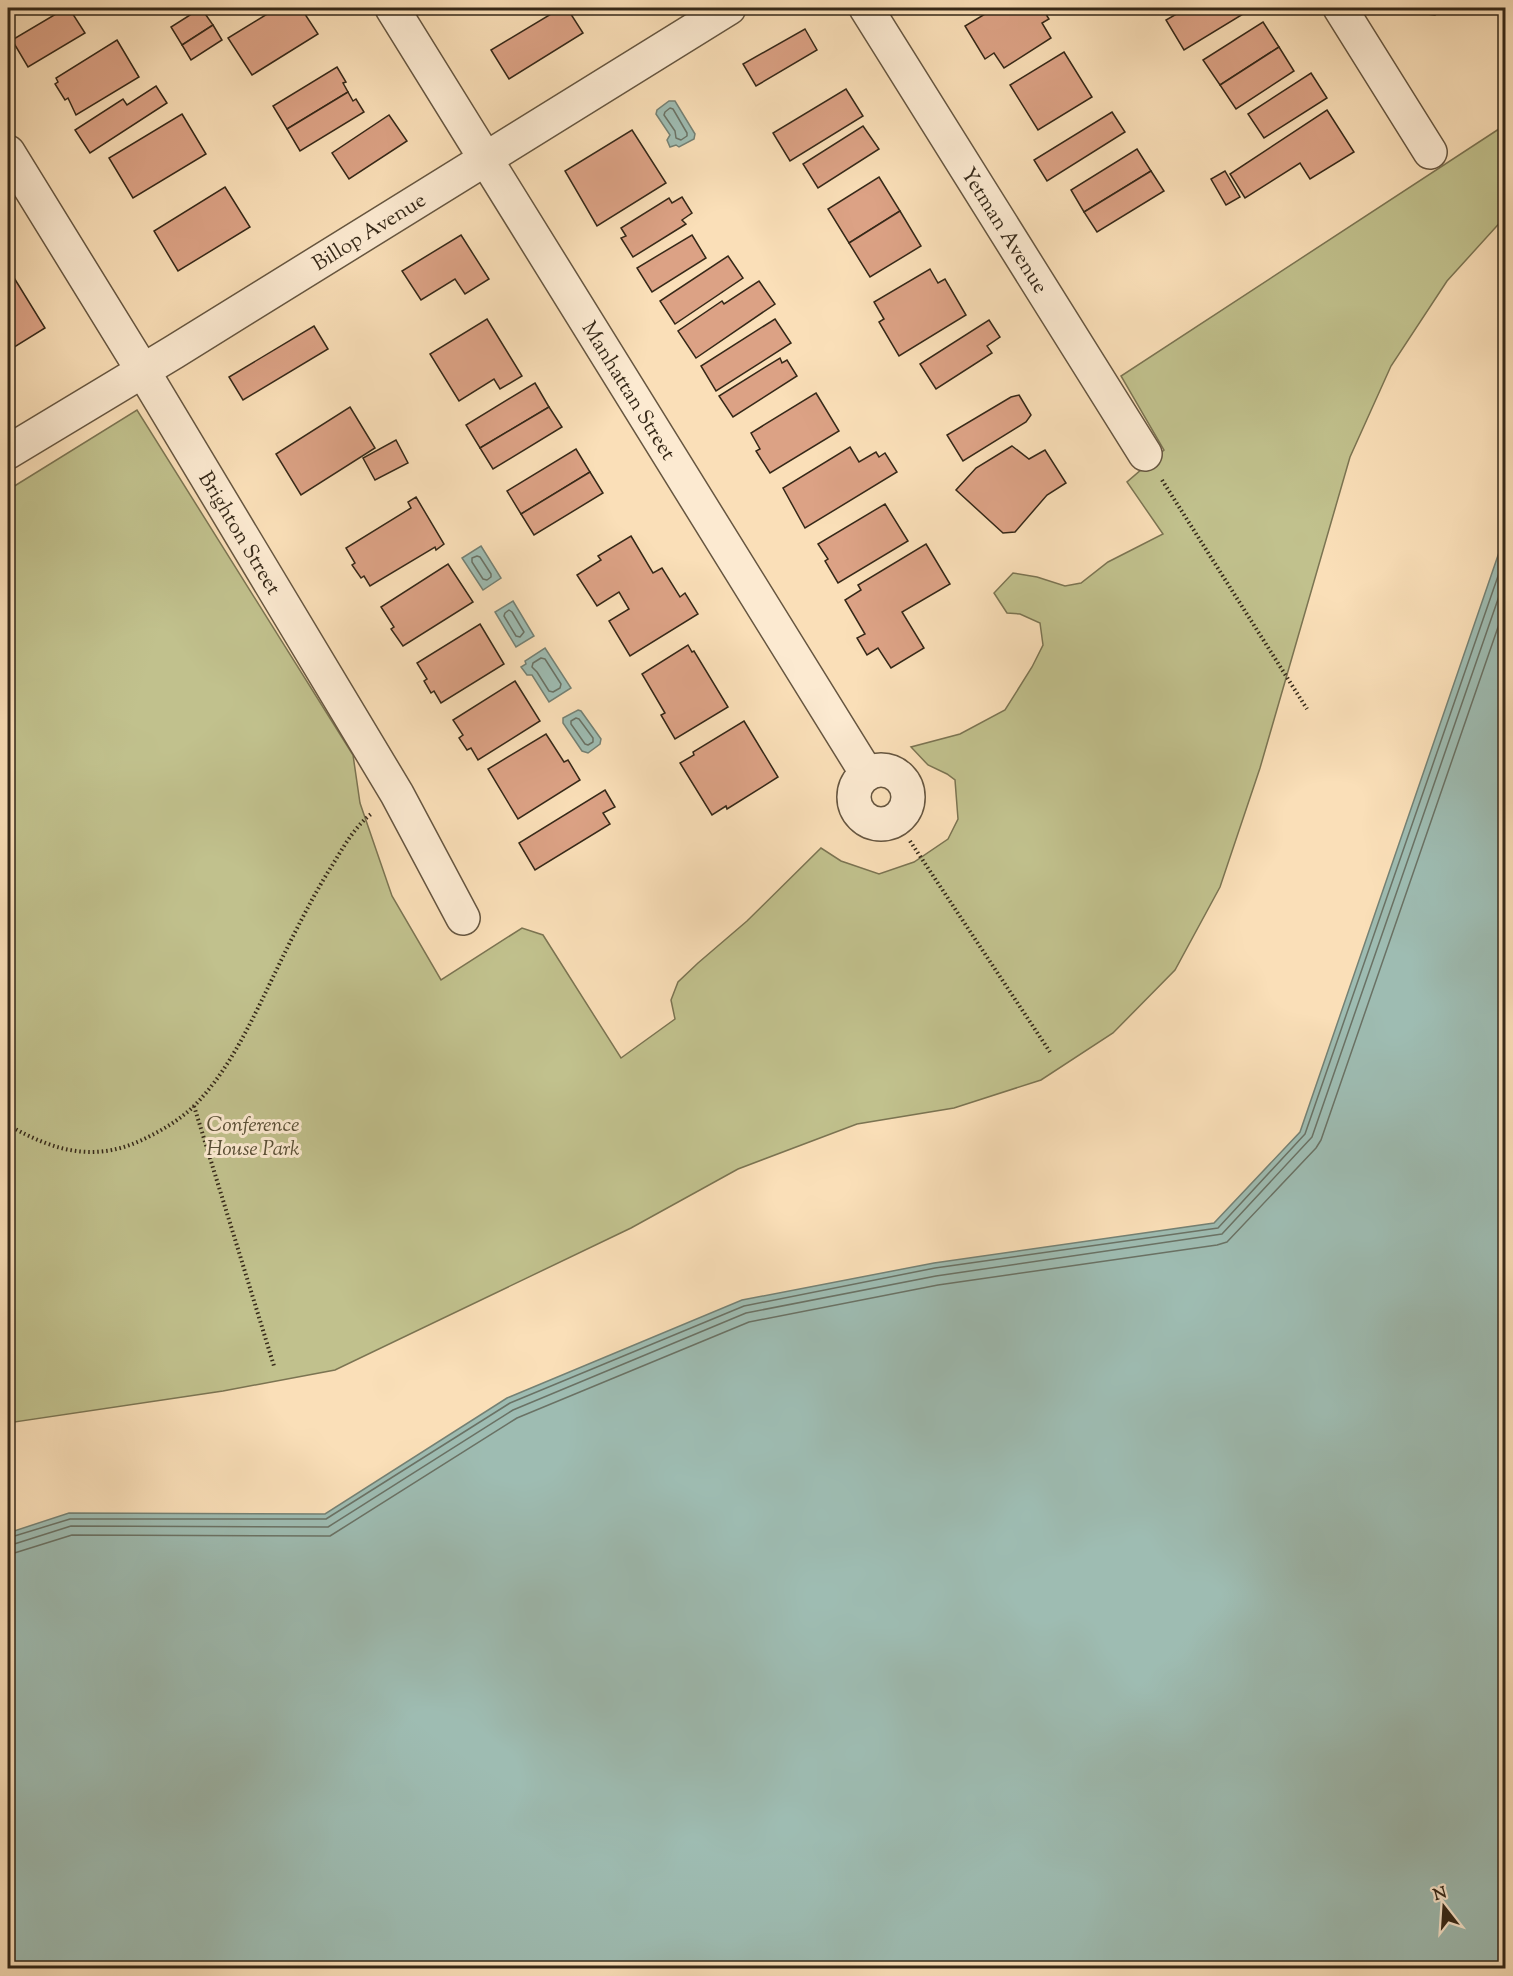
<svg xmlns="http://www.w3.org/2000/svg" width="1513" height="1976" font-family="'Sorts Mill Goudy',serif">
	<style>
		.green { fill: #c1c18d; stroke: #7b7452; stroke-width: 1.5 }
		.water { fill: #9ebcb2; stroke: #748174; stroke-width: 1.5 }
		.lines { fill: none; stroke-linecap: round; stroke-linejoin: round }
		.shore { stroke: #6a7265; stroke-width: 1.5 }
		.building { fill: #dca285; stroke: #352818; stroke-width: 1.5 }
		.minor-casing { stroke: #665640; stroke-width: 36 }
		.path { stroke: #352818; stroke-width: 4; stroke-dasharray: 1.5 3; stroke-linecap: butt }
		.minor { stroke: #fcead1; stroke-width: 33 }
		.labels { text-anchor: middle; stroke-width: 6; stroke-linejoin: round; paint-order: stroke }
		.street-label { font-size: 21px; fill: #352818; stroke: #fcead1 }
		.park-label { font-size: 21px; font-style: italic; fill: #584e35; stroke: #fcead1 }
	</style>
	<rect width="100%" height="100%" fill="#fadfb8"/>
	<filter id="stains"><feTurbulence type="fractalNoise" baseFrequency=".00333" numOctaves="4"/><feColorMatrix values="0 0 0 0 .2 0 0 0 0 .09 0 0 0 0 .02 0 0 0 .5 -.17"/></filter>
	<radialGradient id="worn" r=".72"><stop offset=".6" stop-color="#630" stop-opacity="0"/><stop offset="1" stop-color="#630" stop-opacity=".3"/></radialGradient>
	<path class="green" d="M1505,125v92l-58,64 -56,85 -41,91 -90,311 -40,119 -45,83 -62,63 -72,47 -87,28 -97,16 -119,45 -107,59 -296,142 -112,21 -215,32v-933l129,-80 216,345 7,48 32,93 49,84 81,-52 21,7 78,123 54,-39 -4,-19 7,-18 20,-19 49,-42 74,-73 20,13 38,13 35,-12 34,-23 10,-20 -3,-39 -8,-6 -19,-9 -17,-18 49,-13 45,-24 27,-43 11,-22 -3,-22 -20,-9 -13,-1 -13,-20 19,-20 24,4 28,9 16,-3 27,-21 55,-28 -36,-52 37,-32 -43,-74z"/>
	<g class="water">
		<path d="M669,101h6l20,33 -1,5 -15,8 -3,-2 -6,2 -3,-7 3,-5 -14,-21 1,-4z"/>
		<path d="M1505,535v1433h-1497v-435l61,-20 256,1 182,-116 235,-98 192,-37 280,-40 86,-91z"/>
		<path d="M481,546l20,32 -18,12 -21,-32z"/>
		<path d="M513,601l21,35 -18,11 -21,-35z"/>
		<path d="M545,648l26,40 -22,14 -17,-27h-5l-6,-8 5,-3 -1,-3z"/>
		<path d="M578,710l3,1 20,28 -1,5 -12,9 -6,-2 -19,-28v-5z"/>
	</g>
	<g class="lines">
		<g class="shore">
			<path d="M670,108l3,1 14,24v3l-6,4 -5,-2 -1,-7 -11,-16 1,-3z"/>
			<path d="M477,556l3,1 11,17v3l-4,3 -4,-1 -11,-17v-4z"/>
			<path d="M509,610l3,2 12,20 -4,5 -4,-1 -12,-20 1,-3z"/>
			<path d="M541,658l4,1 16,25 -1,4 -7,4 -4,-1 -12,-19 -5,-5 1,-4z"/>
			<path d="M576,718l3,1 14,19v4l-5,3 -3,-1 -14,-20v-3z"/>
			<path d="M8,1538l62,-19h256l184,-116 234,-97 191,-38 283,-40 87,-94 201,-581"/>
			<path d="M8,1546l63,-20 257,1 185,-117 233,-97 190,-37 286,-42 90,-97 194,-561"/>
			<path d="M8,1555l64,-20 258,1 187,-118 232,-96 189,-37 279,-40 10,-3 89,-94 5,-8 185,-536"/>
		</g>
	</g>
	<g class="building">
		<path d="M66,8h3l16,25 -57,34 -16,-27z"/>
		<path d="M201,8l12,17 -31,20 -11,-18z"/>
		<path d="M277,8h24l17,26 -66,41 -24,-37z"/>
		<path d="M561,8h6l16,25 -74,46 -18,-29z"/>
		<path d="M995,8h47l7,11 -7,4 9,15 -47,30 -10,-15 -9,6 -20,-33z"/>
		<path d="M1187,8h66l-69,42 -18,-30z"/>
		<path d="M1421,8h22l-1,2 -7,5 -8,-1z"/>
		<path d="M1263,22l16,25 -59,38 -17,-25z"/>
		<path d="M213,25l9,15 -31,20 -9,-15z"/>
		<path d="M805,29l12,21 -61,36 -13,-22z"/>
		<path d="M117,40l22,37 -63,38 -8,-17 -3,2 -10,-16 3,-2 -2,-4z"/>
		<path d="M1279,47l15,24 -58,38 -16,-24z"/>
		<path d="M1064,52l28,45 -54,33 -28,-45z"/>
		<path d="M337,67l9,15 -3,1 5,9 -61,37 -14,-23z"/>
		<path d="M1311,73l16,25 -63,40 -16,-24z"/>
		<path d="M156,86l11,17 -77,50 -15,-23 48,-31 4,6z"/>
		<path d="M846,89l17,27 -73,45 -17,-28z"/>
		<path d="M348,92l5,9 3,-2 8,13 -64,39 -13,-22z"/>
		<path d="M1327,110l27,42 -44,27 -10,-16 -55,35 -15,-24z"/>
		<path d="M1112,112l13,20 -78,49 -13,-21z"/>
		<path d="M182,114l24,40 -73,44 -24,-40z"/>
		<path d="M389,115l18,26 -58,38 -17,-26z"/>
		<path d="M863,126l16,23 -61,39 -15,-24z"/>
		<path d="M632,130l34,53 -69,43 -32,-55z"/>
		<path d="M1137,149l14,22 -67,41 -13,-22z"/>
		<path d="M1151,171l13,20 -67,41 -13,-20z"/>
		<path d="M1225,171l15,26 -14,8 -15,-26z"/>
		<path d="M879,177l21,34 -51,32 -21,-34z"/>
		<path d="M225,187l25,40 -72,44 -24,-40z"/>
		<path d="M682,197l10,16 -10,7 4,4 -53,33 -12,-19 5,-2 -5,-8 48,-30 3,5z"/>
		<path d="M900,211l21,35 -51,31 -21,-34z"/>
		<path d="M461,235l28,44 -24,15 -10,-15 -34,21 -19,-29z"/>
		<path d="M692,235l14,23 -54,34 -15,-24z"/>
		<path d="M728,256l15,22 -68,46 -15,-23z"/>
		<path d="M8,268l37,60 -37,23z"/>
		<path d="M930,269l8,14 7,-4 21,36 -67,41 -20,-34 5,-3 -10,-17z"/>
		<path d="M759,281l16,23 -79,54 -18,-27 44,-30 2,3z"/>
		<path d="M487,319l35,57 -22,13 -6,-10 -35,22 -29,-47z"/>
		<path d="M775,319l16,24 -75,48 -15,-25z"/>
		<path d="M989,320l11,17 -13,9 5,7 -56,36 -16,-25z"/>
		<path d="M314,326l14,23 -85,51 -14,-23z"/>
		<path d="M780,358l2,5 5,-3 10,16 -64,41 -14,-21z"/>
		<path d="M535,383l14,24 -69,41 -14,-23z"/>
		<path d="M816,393l23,38 -69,42 -14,-22 4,-2 -9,-16z"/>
		<path d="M1019,395l12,20 -5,7 -63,39 -16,-26 64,-38z"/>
		<path d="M350,407l25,41 -74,47 -25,-41z"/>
		<path d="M549,407l13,20 -69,42 -13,-21z"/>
		<path d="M396,440l12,23 -33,17 -12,-22z"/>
		<path d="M1012,446l17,13 16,-9 21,33 -19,12 -32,37 -12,1 -47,-43 20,-22z"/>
		<path d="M850,447l9,15 17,-10 3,5 6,-4 12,19 -92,56 -22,-40z"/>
		<path d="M576,449l14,23 -69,42 -14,-23z"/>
		<path d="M590,472l13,21 -69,42 -13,-21z"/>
		<path d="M416,497l28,47 -8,6 -1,-3 -65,39 -6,-10 -3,2 -9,-13 3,-2 -9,-15 65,-40 -3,-6z"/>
		<path d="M885,504l23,37 -70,42 -13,-22 3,-2 -10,-15z"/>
		<path d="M631,536l22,37 9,-5 18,29 5,-4 13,21 -68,42 -21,-35 20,-12 -10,-17 -22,14 -20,-31 24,-15 -3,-4z"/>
		<path d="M926,544l24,40 -48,28 22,36 -33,20 -13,-20 -11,7 -10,-17 8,-4 -20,-34 16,-10 -3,-5z"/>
		<path d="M448,564l25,38 -70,44 -12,-17 3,-2 -13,-20z"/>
		<path d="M480,624l24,40 -63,39 -7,-12 -3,2 -7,-12 3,-2 -10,-16z"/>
		<path d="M688,645l4,7 2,-1 34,56 -53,32 -14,-24 4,-2 -23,-39z"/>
		<path d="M515,681l25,40 -62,39 -7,-12 -4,2 -8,-12 4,-3 -10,-15z"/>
		<path d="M744,721l34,56 -51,32 -1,-3 -14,9 -32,-52 14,-8 -1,-3z"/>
		<path d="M546,734l18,28 4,-2 12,20 -62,39 -30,-50z"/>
		<path d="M605,790l10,17 -12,6 7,11 -75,46 -16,-27z"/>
	</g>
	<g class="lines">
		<g class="minor-casing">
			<g id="minor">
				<path id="s1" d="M392,8l475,766"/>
				<path id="s2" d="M866,8l279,446"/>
				<path d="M1340,8l90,144"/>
				<path id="s3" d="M8,152l135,219 254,423 66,124"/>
				<path id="s4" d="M8,452l166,-100 555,-344"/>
				<circle cx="881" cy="797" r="27"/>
			</g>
		</g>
		<g class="path">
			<path d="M1162,480l145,229"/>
			<path d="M910,841l140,211"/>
			<path d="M194,1106l80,260"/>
			<path d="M8,1125c48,27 89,39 142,11 16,-8 32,-18 45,-31 28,-29 46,-63 64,-99 22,-45 43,-91 69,-134 13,-20 24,-43 43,-58"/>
		</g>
		<use href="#minor" class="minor"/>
	</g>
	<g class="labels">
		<g class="street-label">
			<text dy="7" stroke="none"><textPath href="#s4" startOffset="423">Billop Avenue</textPath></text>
			<text dy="7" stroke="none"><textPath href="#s2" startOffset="262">Yetman Avenue</textPath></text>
			<text dy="7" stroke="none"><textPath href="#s1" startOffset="450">Manhattan Street</textPath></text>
			<text dy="7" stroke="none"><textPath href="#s3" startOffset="446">Brighton Street</textPath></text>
		</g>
		<g class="park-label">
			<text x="253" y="1131">Conference<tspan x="253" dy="24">House Park</tspan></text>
		</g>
	</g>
	<rect width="1513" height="1976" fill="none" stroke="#fadfb8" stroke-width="30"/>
	<rect x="9" y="9" width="1495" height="1958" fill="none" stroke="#352818" stroke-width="3"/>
	<rect x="15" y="15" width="1483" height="1946" fill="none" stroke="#352818" stroke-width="1.5"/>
	<g transform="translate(1444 1907) rotate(343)" stroke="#fcead1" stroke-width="4.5" paint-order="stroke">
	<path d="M0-4.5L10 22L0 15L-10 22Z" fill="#352818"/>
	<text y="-9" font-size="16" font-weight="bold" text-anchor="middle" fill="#352818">N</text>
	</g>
	<rect width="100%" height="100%" filter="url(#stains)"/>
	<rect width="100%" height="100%" fill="url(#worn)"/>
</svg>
